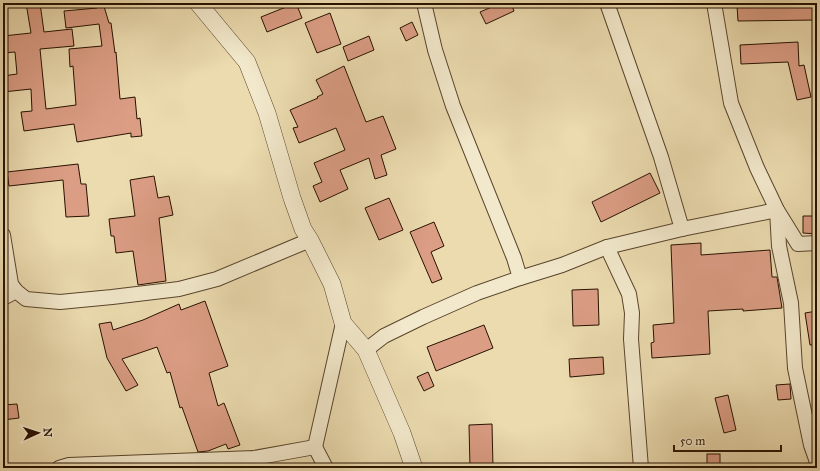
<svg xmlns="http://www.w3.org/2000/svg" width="820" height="471" font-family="'IM FELL Great Primer',serif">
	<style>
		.building { fill: #db9d84; stroke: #281100 }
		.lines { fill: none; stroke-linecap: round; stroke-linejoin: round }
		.minor-casing { stroke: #59442c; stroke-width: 16 }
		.tertiary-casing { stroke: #59442c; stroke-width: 18 }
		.minor { stroke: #f2e8cb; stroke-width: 14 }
		.tertiary { stroke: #f2e8cb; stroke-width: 17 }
	</style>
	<rect width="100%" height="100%" fill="#ebdbaf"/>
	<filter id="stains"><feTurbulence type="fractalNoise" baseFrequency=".005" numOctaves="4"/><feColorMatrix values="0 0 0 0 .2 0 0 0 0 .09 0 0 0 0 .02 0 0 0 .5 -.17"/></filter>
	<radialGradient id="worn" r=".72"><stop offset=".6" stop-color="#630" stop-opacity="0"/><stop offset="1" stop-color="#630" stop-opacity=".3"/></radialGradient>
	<g class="building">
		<path d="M26,3h14l4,29 28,-3 2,17 -34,3 6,60 30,-4 -3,-39 -3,1 -1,-18 33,-3 -3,-22 -33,4 -2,-17 33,-3 -1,-5h7l6,20h2l4,30 1,-1 4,47 15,-2 2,22 3,-1 2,18 -11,1v-4l-54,9 -3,-18 -50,7 -3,-19 11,-1 -1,-22 -28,3v-16l14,-2 -2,-22 -12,1v-17l28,-3z"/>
		<path d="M296,3l6,15 -35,14 -6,-15z"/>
		<path d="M501,3h10l3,8 -28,13 -6,-12z"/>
		<path d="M774,3h43v17l-79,1 -1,-15h38z"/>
		<path d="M330,13l11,31 -24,9 -12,-30z"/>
		<path d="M412,22l6,13 -12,6 -6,-13z"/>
		<path d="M369,36l5,14 -26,11 -5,-14z"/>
		<path d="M798,42l1,24 5,-1 7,32 -14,3 -9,-38 -47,2 -1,-19z"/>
		<path d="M344,66l22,56 17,-6 13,33 -15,6 6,20 -12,4 -6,-21 -29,12 8,19 -28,13 -7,-16 9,-4 -8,-19 31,-13 -9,-22 -37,15 -6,-15 5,-1 -8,-17 28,-12 -1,-1 6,-3 -7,-14z"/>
		<path d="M78,164l3,20h5l3,32 -23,1 -3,-37 -54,6 -2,-14z"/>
		<path d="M650,173l10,20 -59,29 -9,-20z"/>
		<path d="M154,176l4,22 11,-2 4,19 -14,3 7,63 -28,4 -5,-34 -17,2 -2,-17h-3l-2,-17 26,-3 -5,-36z"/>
		<path d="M389,198l14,32 -24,10 -14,-32z"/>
		<path d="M803,216h14v18l-14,-1z"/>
		<path d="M434,222l10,24 -13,6 11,27 -10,4 -22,-51z"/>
		<path d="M701,243v12l69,-5 2,27h5l5,31 -39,3v-2l-35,2 2,43 -58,4 -1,-15 3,-1 -1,-17 21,-2 -3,-78z"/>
		<path d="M598,289l1,36 -26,1 -1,-36z"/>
		<path d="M205,301l23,65 -19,7 9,33 6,-3 16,42 -12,4 -2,-5 -18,7 -10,1 -16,-45 -2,1 -10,-36 -3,1 -10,-26 -35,12 16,26 -12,6 -19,-33 -8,-34 12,-2 2,8 30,-10 36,-16 2,6z"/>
		<path d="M817,311v34h-7l-5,-32z"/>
		<path d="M484,325l9,23 -57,23 -9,-24z"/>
		<path d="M603,357l1,17 -34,3 -1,-18z"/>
		<path d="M428,372l6,14 -10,5 -7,-14z"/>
		<path d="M790,384l1,15 -13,1 -2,-15z"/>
		<path d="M728,395l8,35 -12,3 -9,-35z"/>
		<path d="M17,404l2,14 -16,2v-15z"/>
		<path d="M492,424l1,44h-23l-1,-43z"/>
		<rect x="707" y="454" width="13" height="14"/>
	</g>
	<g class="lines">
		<g class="minor-casing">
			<g id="minor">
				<path d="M714,3l17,100 26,65 20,42 21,34 19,-1"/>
				<path d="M682,229l95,-19 2,36 12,57 4,65 16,77 6,17"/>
				<path d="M3,235l8,49 5,7 10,8 34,3 52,-5 67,-8 38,-10 93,-39"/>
				<path d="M607,247l22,47 3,19 -1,26 10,129"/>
				<path d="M520,278l42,-13 45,-18 75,-18 -21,-72 -54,-154"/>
				<path d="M3,298l13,-7"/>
				<path d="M366,350l18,-14 39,-19 54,-24 43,-15 -6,-20 -61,-152 -18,-56 -11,-47"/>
				<path d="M315,447l11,21"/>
				<path d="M59,468l10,-3 185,-7 61,-11 28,-124"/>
			</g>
		</g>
		<g class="tertiary-casing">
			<path id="tertiary" d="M198,3l49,59 20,51 25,85 11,31 7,11 22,44 11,39 23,27 36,83 12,35"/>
		</g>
		<use href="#minor" class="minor"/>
		<use href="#tertiary" class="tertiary"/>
	</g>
	<rect width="820" height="471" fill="none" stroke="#ebdbaf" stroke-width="16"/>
	<rect x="4" y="4" width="812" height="463" fill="none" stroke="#281100" stroke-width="2"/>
	<rect x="8" y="8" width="804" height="455" fill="none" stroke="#281100"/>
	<g transform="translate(38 433) rotate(87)" stroke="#f2e8cb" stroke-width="3" paint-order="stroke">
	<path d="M0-3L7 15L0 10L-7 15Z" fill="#281100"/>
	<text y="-6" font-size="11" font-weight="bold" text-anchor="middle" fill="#281100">N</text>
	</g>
	<path d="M674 445v6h107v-6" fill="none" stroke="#281100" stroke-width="2"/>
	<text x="680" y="445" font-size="12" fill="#281100" stroke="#f2e8cb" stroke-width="3" paint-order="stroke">50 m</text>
	<rect width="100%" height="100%" filter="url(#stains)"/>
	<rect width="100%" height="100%" fill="url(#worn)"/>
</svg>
